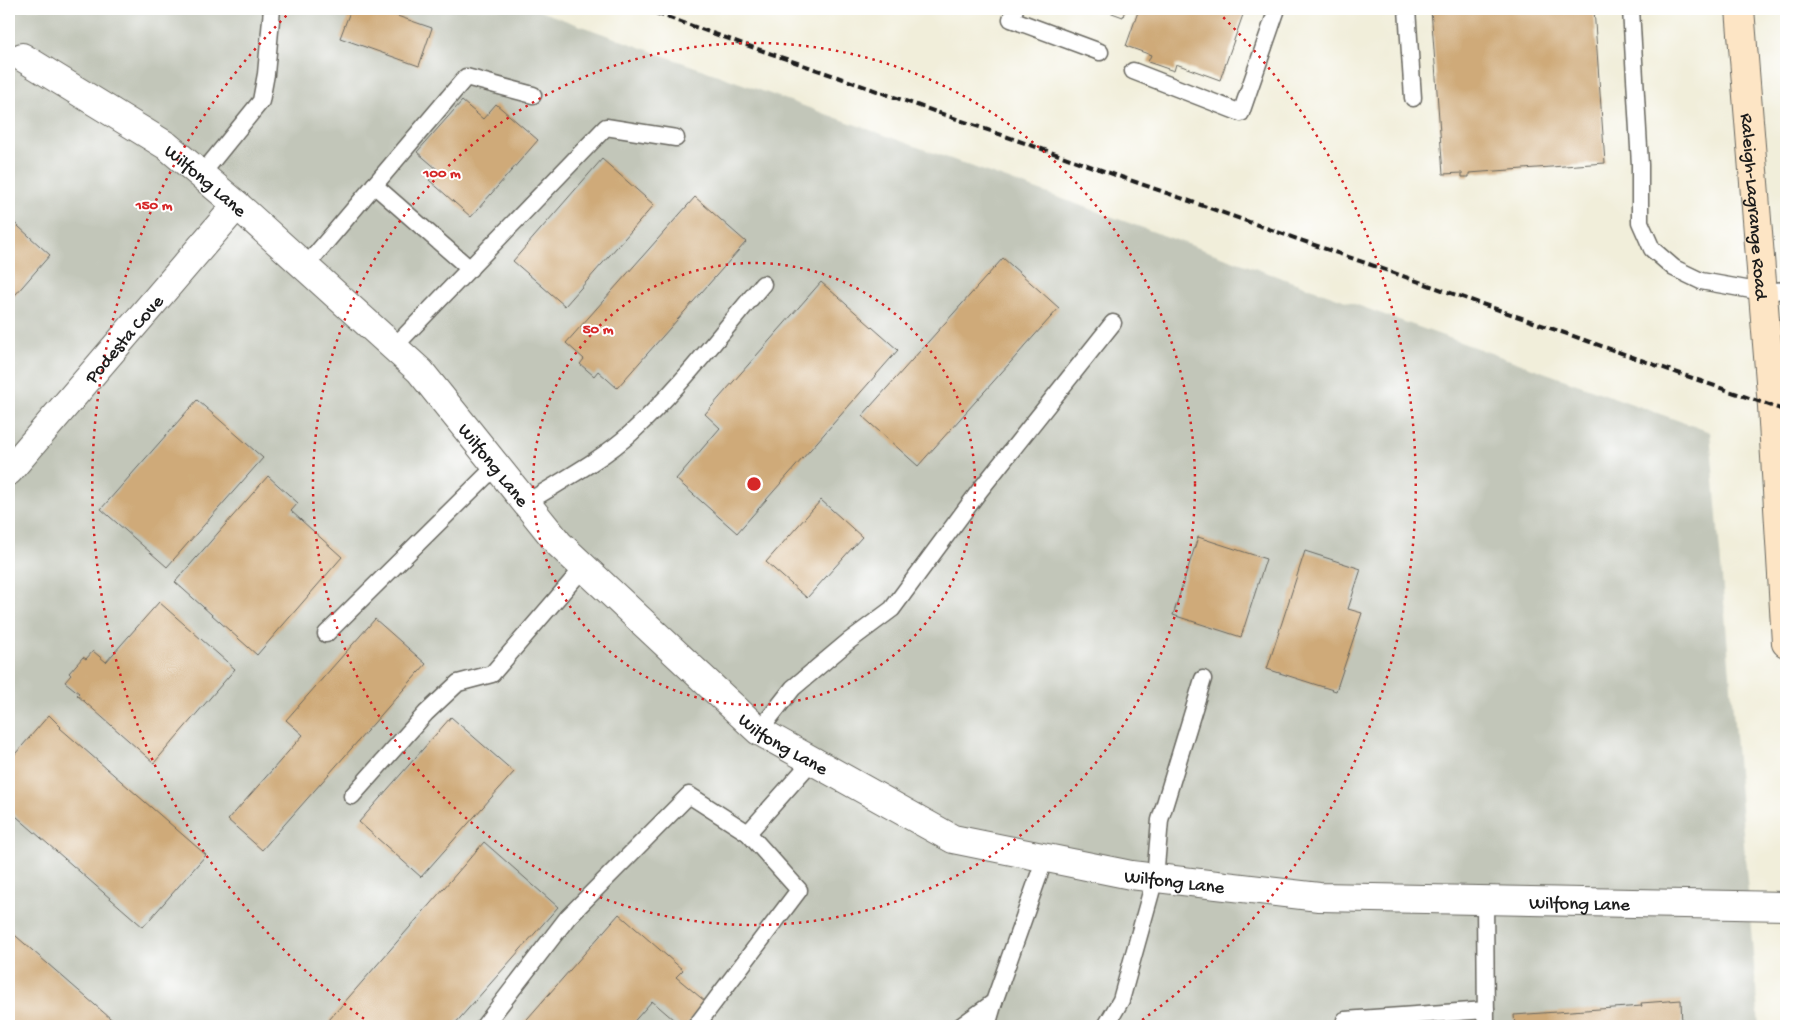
<svg xmlns="http://www.w3.org/2000/svg" width="1795" height="1035" font-family="'Gochi Hand',sans-serif">
	<style>
		.industrial { fill: #c2c6b9 }
		.building { fill: #cfaa79 }
		.lines { fill: none; stroke-linecap: round; stroke-linejoin: round }
		.lane-casing { stroke: #67665e; stroke-width: 19 }
		.street-casing { stroke: #67665e; stroke-width: 30 }
		.secondary-casing { stroke: #67665e; stroke-width: 30 }
		.lane { stroke: #fff; stroke-width: 16 }
		.street { stroke: #fff; stroke-width: 28 }
		.secondary { stroke: #fde5c5; stroke-width: 28 }
		.rail { stroke: #1c1c1c; stroke-width: 4; stroke-dasharray: 8 4; stroke-linecap: butt }
		.ring { fill: none; stroke: #d62828; stroke-width: 2.5; stroke-dasharray: 2.5 5 }
		.labels { text-anchor: middle; stroke-width: 4; stroke-linejoin: round; paint-order: stroke }
		.street-label { font-size: 19px; fill: #1c1c1c; stroke: #fff }
		.centre { fill: #d62828; stroke: #fff; stroke-width: 2.5 }
		.ring-label { font-size: 15px; text-anchor: middle; font-weight: bold; fill: #d62828; stroke: #fff; stroke-width: 4; stroke-linejoin: round; paint-order: stroke }
	</style>
	<rect width="100%" height="100%" fill="#fff"/>
	<filter id="ink" filterUnits="userSpaceOnUse"><feTurbulence type="fractalNoise" baseFrequency=".02" numOctaves="2"/><feDisplacementMap in="SourceGraphic" scale="10" xChannelSelector="R" yChannelSelector="G"/><feConvolveMatrix kernelMatrix="1 2 1 2 8 2 1 2 1" color-interpolation-filters="sRGB"/></filter>
	<filter id="wash" filterUnits="userSpaceOnUse"><feTurbulence type="fractalNoise" baseFrequency=".0096" numOctaves="4" result="noise"/><feDisplacementMap in="SourceGraphic" scale="20" xChannelSelector="R" yChannelSelector="G"/><feGaussianBlur stdDeviation="1.12" result="paint"/><feColorMatrix in="noise" values="0 0 0 0 0 0 0 0 0 0 0 0 0 0 0 0 0 1.4 0 .05"/><feComposite in="paint" operator="in"/></filter>
	<g filter="url(#wash)">
		<rect width="100%" height="100%" fill="#f1eeda"/>
		<path class="industrial" d="M9,9h525l1176,423 49,594h-1750z"/>
		<g id="blocks">
			<g class="building">
				<path d="M351,9h26l55,19 -13,38 -79,-28z"/>
				<path d="M1101,9h24l-2,8z"/>
				<path d="M1139,9h106l-25,71 -44,-16 -2,7 -26,-9 3,-7 -25,-9z"/>
				<path d="M1431,9h163l11,154 -136,10v4h-7v-4l-19,1z"/>
				<path d="M462,101l21,18 13,-15 42,36 -67,77 -42,-37 9,-10 -21,-18z"/>
				<path d="M602,159l52,46 -89,101 -52,-45z"/>
				<path d="M695,197l51,45 -129,146 -19,-17 -4,5 -14,-12 4,-5 -18,-16z"/>
				<path d="M9,218l41,37 -41,47z"/>
				<path d="M1003,258l56,50 -141,158 -56,-50z"/>
				<path d="M821,282l77,68 -161,183 -61,-54 44,-51 -15,-14z"/>
				<path d="M197,400l66,58 -96,109 -66,-58z"/>
				<path d="M268,476l30,27 -7,8 51,46 -85,98 -82,-73z"/>
				<path d="M821,500l41,37 -55,61 -41,-36z"/>
				<path d="M1198,537l68,22 -25,78 -68,-22z"/>
				<path d="M1305,551l56,18 -13,40 14,4 -26,78 -69,-22z"/>
				<path d="M159,602l76,67 -81,94 -77,-68 2,-2 -14,-11 6,-7 -2,-2 14,-16 3,2 7,-8 13,11z"/>
				<path d="M375,619l51,45 -164,186 -34,-30 75,-85 -17,-15z"/>
				<path d="M49,715l12,12 -1,1 146,127 -63,72 -134,-117v-49z"/>
				<path d="M451,717l63,55 -93,105 -62,-55z"/>
				<path d="M484,842l74,65 -105,119h-117l-7,-6z"/>
				<path d="M619,914l64,56 -7,7 30,25 -21,24h-4l-29,-25 -22,25h-109z"/>
				<path d="M9,930l109,95 -2,1h-107z"/>
				<path d="M1681,1000l1,26h-167l-1,-11 128,-9 -1,-3z"/>
			</g>
		</g>
	</g>
	<g filter="url(#ink)">
		<use href="#blocks" fill-opacity="0" stroke="#67665e" stroke-width="1"/>
		<g class="lines">
			<g class="lane-casing">
				<g id="lane">
					<path d="M1015,9l-4,10 89,33"/>
					<path d="M1407,9l6,89"/>
					<path d="M1631,9l9,156v57l12,27 22,19 27,13 62,11 23,-2"/>
					<path d="M1133,71l108,42 36,-104"/>
					<path d="M201,175l60,-74 5,-27 6,-65"/>
					<path d="M374,185l96,84"/>
					<path d="M305,267l161,-190 67,18"/>
					<path d="M394,347l212,-220 70,11"/>
					<path d="M526,503c35,-22 74,-42 105,-70 49,-45 89,-99 132,-149"/>
					<path d="M326,634l170,-168"/>
					<path d="M759,731l34,-43 56,-47 43,-32 88,-119 133,-167"/>
					<path d="M352,796l74,-83 32,-30 34,-9 92,-107"/>
					<path d="M748,833l64,-72"/>
					<path d="M1485,900l1,126"/>
					<path d="M484,1026l84,-109 121,-122 59,38 51,57 -103,136"/>
					<path d="M961,1026l33,-24 51,-144"/>
					<path d="M987,1026l7,-24"/>
					<path d="M1106,1026l15,-26 34,-122 5,-58 43,-141"/>
					<path d="M1346,1026l-1,-6 141,-10"/>
				</g>
			</g>
			<g class="street-casing">
				<g id="street">
					<path id="s1" d="M22,57l145,89 70,59 183,166 139,173 200,187 194,108 178,36 188,22 467,9"/>
					<path id="s2" d="M9,471l228,-266"/>
				</g>
			</g>
			<g class="secondary-casing">
				<g id="secondary">
					<path id="s3" d="M1740,9l32,397 14,237"/>
				</g>
			</g>
			<use href="#lane" class="lane"/>
			<use href="#street" class="street"/>
			<use href="#secondary" class="secondary"/>
			<path class="rail" d="M644,9l1142,402"/>
		</g>
	</g>
	<g class="ring">
		<circle cx="754" cy="484" r="221"/>
		<circle cx="754" cy="484" r="441"/>
		<path d="M370 1023A662 662 0 0 1 290 12M1218 12A662 662 0 0 1 1138 1023"/>
	</g>
	<g class="labels">
		<g class="street-label">
			<text dy="7" stroke="none"><textPath href="#s1" startOffset="222">Wilfong Lane</textPath></text>
			<text dy="7" stroke="none"><textPath href="#s3" startOffset="198">Raleigh-Lagrange Road</textPath></text>
			<text dy="7" stroke="none"><textPath href="#s2" startOffset="175">Podesta Cove</textPath></text>
			<text dy="7" stroke="none"><textPath href="#s1" startOffset="628">Wilfong Lane</textPath></text>
			<text dy="7" stroke="none"><textPath href="#s1" startOffset="1032">Wilfong Lane</textPath></text>
			<text dy="7" stroke="none"><textPath href="#s1" startOffset="1452">Wilfong Lane</textPath></text>
			<text dy="7" stroke="none"><textPath href="#s1" startOffset="1858">Wilfong Lane</textPath></text>
		</g>
	</g>
	<circle cx="754" cy="484" r="8" class="centre"/>
	<g class="ring-label">
		<text x="442" y="177">100 m</text>
		<text x="154" y="209">150 m</text>
		<text x="598" y="333">50 m</text>
	</g>
	<rect width="1795" height="1035" fill="none" stroke="#fff" stroke-width="30"/>
</svg>
